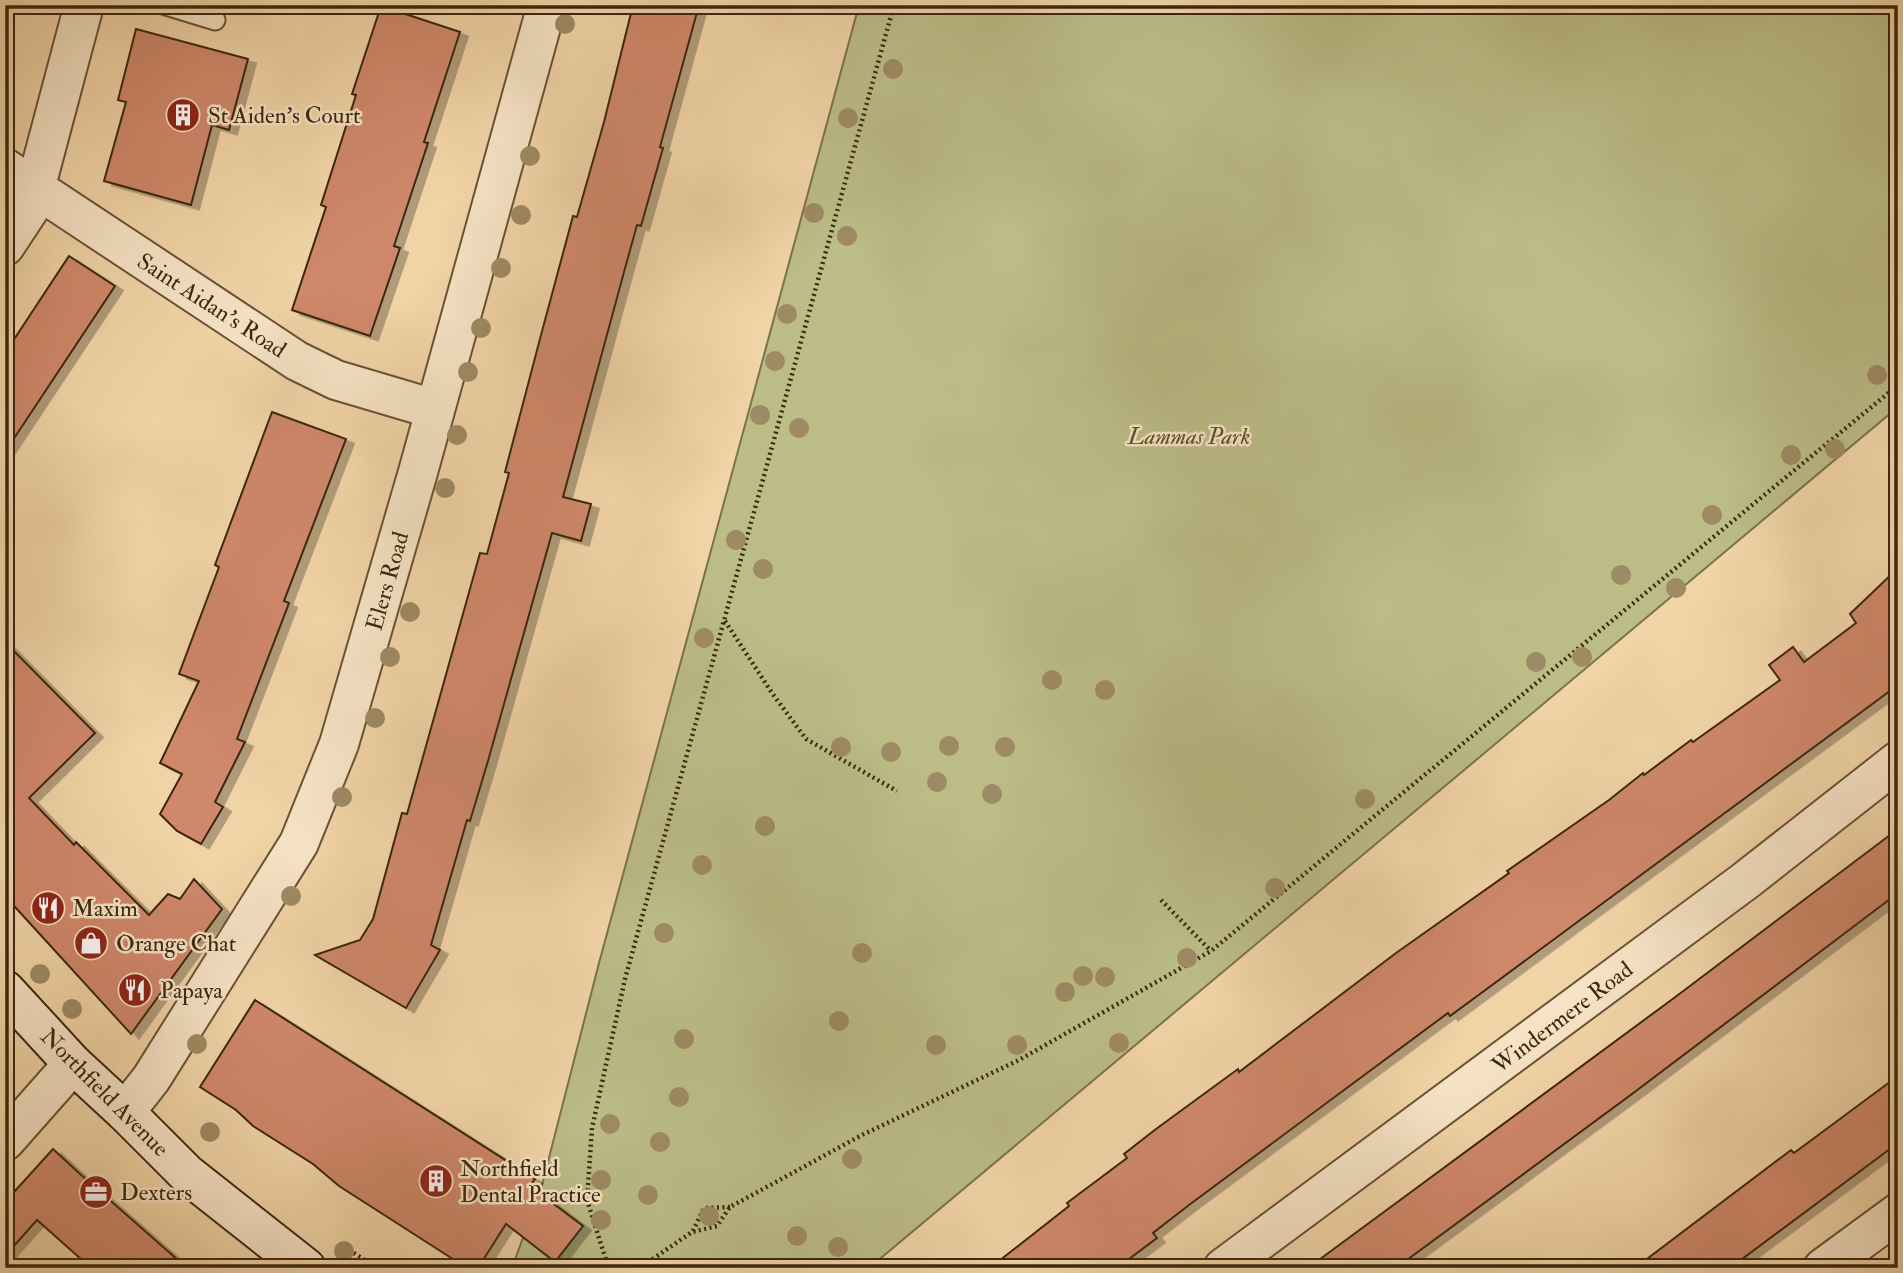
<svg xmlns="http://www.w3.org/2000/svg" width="1903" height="1273" font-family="'IM FELL Double Pica',serif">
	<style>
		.green { fill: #bbbc86; stroke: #7a724a; stroke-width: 2 }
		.building { fill: #cf886a; stroke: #3a280f; stroke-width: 2; filter: url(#shadow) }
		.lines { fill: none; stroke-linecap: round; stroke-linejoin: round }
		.service-casing { stroke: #685335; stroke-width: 23 }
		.minor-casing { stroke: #685335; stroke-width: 42 }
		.secondary-casing { stroke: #3a280f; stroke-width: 42 }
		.path { stroke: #3a280f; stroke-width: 4.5; stroke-dasharray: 2 3.5; stroke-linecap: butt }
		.service { stroke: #f6e3c5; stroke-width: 19 }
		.minor { stroke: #f6e3c5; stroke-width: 38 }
		.secondary { stroke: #f6e3c5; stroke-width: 38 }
		.tree { fill: #9e8a63 }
		.labels { text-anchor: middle; stroke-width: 5; stroke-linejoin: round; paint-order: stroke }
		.poi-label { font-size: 23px; fill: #3a280f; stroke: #f6e3c5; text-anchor: start }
		.street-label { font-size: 23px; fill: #3a280f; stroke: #f6e3c5 }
		.park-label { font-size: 23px; font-style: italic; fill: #5a4d2d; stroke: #f6e3c5 }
	</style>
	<defs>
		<filter id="shadow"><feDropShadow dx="8" dy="4.5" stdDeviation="0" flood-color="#0004"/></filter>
	</defs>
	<rect width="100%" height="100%" fill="#f1d4a6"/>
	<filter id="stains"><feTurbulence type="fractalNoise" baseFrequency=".00286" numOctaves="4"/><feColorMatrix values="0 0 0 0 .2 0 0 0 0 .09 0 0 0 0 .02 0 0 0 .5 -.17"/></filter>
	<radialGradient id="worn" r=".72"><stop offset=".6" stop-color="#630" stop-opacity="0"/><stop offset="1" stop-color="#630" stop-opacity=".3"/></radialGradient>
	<path class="green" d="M859,5h1039v402l-1029,861h-357l30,-83 57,-222z"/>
	<g class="building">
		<path d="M633,5h66l-39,142 3,1 -22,78 -4,-1 -13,47 -61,225 28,7 -10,37 -29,-8 -64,228 -18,60 -3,-1 -36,125 9,5 -34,58 -91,-53 45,-15 13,-21 29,-106 5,1 73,-261 7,1 22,-81 -4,-1 36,-137 32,-119 4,1 27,-95z"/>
		<path d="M381,6l79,26 -36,110 4,1 -34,103 6,2 -30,88 -78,-26 34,-103 -5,-2 35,-110 -4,-1z"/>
		<path d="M136,29l112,30 -19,71 -17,-5 -21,80 -87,-24 22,-79 -8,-2z"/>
		<path d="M69,256l46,30 -110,166v-99z"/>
		<path d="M272,412l74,27 -62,162 5,2 -52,136 8,3 -30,60 8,5 -22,37 -24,-13 -17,-17 22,-40 -22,-11 39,-82 -20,-7 40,-107 -4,-2z"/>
		<path d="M1898,568v117l-418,309 -30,22 -2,-3 -259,192 -36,28 4,5 -40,30h-127l79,-62 -2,-3 60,-45 -3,-4 32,-25 82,-60 1,3 157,-119 113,-80 -2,-2 102,-71 34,-27 1,2 47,-35 2,2 87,-62 -11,-15 24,-18 11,15 52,-39 -6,-9z"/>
		<path d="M5,642l90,91 -66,65 45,47 2,-3 73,73 19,-21 12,5 14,-20 28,30 -91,125 -126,-138z"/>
		<path d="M1898,829v64l-266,201 -236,174h-88l366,-270z"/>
		<path d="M255,1000l280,179 -5,7 53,40 -28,36 -49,-38 -28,44h-11l-128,-82 -26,-22 -60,-38 -17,-16 -36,-23z"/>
		<path d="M1898,1076v67l-168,125h-95l156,-118 3,3z"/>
		<path d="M53,1149l26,24 108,95h-96l-54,-48 -32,36v-54z"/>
	</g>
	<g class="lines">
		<g class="service-casing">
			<path id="service" d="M166,5l49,15"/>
		</g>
		<g class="minor-casing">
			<g id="minor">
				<path d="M5,168l292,193 39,19 98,29"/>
				<path d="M5,246l25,-38 54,-203"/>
				<path d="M125,1112l26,-33 148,-236 40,-99 79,-272 129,-467"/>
				<path d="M5,1141l68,-77"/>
				<path d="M1223,1268l522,-387 153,-120"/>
				<path d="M1823,1268l75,-55"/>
			</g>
		</g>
		<g class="secondary-casing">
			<path id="secondary" d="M5,990l68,74 52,48 62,62 119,94"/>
		</g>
		<g class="path">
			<path d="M725,621l47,72 34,46 91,52"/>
			<path d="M1161,900l50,51"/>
			<path d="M693,1231l11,-23 26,-1"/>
			<path d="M340,1244l37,24"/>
			<path d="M606,1260l35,7 51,-35 25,-6 13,-19 132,-72 157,-75 192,-109 687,-566"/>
			<path d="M600,1268l6,-8 -19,-60 5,-72 33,-149 269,-974"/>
		</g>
		<use href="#service" class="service"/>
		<use href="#minor" class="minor"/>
		<use href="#secondary" class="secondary"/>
	</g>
	<g class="tree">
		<circle cx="565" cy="24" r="10"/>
		<circle cx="893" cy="69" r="10"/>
		<circle cx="848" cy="118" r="10"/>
		<circle cx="530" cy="156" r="10"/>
		<circle cx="814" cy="213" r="10"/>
		<circle cx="521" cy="215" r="10"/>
		<circle cx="847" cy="236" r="10"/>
		<circle cx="501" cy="268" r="10"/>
		<circle cx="787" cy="314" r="10"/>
		<circle cx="481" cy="328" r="10"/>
		<circle cx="775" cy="361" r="10"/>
		<circle cx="468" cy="372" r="10"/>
		<circle cx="1877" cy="375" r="10"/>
		<circle cx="760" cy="415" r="10"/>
		<circle cx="799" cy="428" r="10"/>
		<circle cx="457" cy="435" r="10"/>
		<circle cx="1835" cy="449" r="10"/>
		<circle cx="1791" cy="455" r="10"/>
		<circle cx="445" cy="488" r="10"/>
		<circle cx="1712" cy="515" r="10"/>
		<circle cx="736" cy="540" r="10"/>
		<circle cx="763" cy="569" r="10"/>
		<circle cx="1621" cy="575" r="10"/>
		<circle cx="1676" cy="588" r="10"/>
		<circle cx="410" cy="612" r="10"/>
		<circle cx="704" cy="638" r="10"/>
		<circle cx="390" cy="657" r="10"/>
		<circle cx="1582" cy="657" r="10"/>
		<circle cx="1536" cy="662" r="10"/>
		<circle cx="1052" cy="680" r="10"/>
		<circle cx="1105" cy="690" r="10"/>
		<circle cx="375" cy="718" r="10"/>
		<circle cx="949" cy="746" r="10"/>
		<circle cx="841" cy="747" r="10"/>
		<circle cx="1005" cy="747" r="10"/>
		<circle cx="891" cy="752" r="10"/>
		<circle cx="937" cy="782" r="10"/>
		<circle cx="992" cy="794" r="10"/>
		<circle cx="342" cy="797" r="10"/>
		<circle cx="1365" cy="799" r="10"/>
		<circle cx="765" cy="826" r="10"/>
		<circle cx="702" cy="865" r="10"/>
		<circle cx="1275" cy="888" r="10"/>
		<circle cx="291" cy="896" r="10"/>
		<circle cx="664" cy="933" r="10"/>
		<circle cx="862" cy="953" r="10"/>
		<circle cx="1187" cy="958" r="10"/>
		<circle cx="40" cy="974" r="10"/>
		<circle cx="1083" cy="976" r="10"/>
		<circle cx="1105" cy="977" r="10"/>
		<circle cx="1065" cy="992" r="10"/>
		<circle cx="72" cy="1009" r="10"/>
		<circle cx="839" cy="1021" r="10"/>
		<circle cx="684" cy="1039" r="10"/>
		<circle cx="1119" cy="1043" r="10"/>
		<circle cx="197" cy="1044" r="10"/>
		<circle cx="936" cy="1045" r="10"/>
		<circle cx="1017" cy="1045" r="10"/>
		<circle cx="679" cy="1097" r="10"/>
		<circle cx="610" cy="1124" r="10"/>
		<circle cx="210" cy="1132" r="10"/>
		<circle cx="660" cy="1142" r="10"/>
		<circle cx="852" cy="1159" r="10"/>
		<circle cx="601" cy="1180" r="10"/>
		<circle cx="648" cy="1195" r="10"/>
		<circle cx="709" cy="1216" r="10"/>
		<circle cx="601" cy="1220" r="10"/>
		<circle cx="797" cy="1236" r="10"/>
		<circle cx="838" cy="1247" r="10"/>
		<circle cx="344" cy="1251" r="10"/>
	</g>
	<defs>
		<g id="building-disc" transform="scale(1.75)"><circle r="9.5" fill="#8f2418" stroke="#f6e3c5"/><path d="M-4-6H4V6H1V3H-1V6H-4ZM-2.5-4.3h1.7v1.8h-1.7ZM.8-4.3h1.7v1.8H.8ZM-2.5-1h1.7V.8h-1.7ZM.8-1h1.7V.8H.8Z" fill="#fff"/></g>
		<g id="restaurant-disc" transform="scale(1.75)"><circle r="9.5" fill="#8f2418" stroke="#f6e3c5"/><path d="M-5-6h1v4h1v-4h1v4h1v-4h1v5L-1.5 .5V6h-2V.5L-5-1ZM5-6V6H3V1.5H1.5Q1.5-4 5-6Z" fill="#fff"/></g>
		<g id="shop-disc" transform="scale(1.75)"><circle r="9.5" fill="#8f2418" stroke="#f6e3c5"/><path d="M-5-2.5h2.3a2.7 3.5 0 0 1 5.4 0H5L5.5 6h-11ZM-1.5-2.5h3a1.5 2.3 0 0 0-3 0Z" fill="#fff"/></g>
		<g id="office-disc" transform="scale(1.75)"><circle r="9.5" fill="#8f2418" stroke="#f6e3c5"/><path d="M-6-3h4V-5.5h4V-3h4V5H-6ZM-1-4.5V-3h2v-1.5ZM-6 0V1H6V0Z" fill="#fff"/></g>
	</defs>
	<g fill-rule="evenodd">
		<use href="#building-disc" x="183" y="115"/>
		<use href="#restaurant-disc" x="48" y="908"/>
		<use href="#shop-disc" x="91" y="943"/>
		<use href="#restaurant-disc" x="135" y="990"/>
		<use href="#building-disc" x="436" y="1181"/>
		<use href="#office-disc" x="96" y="1192"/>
	</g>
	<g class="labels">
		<g class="poi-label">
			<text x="208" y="123">St Aiden's Court</text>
			<text x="72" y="916">Maxim</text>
			<text x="116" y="951">Orange Chat</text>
			<text x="160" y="998">Papaya</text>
			<text x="460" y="1176">Northfield<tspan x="460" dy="26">Dental Practice</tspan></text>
			<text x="120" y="1200">Dexters</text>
		</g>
		<g class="street-label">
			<text transform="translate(212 305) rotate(33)" y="8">Saint Aidan's Road</text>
			<text transform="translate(387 581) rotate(-74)" y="8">Elers Road</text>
			<text transform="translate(1562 1017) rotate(-37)" y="8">Windermere Road</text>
			<text transform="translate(105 1092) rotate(45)" y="8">Northfield Avenue</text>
		</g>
		<g class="park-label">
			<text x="1189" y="444">Lammas Park</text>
		</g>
	</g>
	<rect width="1903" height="1273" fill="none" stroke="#f1d4a6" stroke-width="28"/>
	<rect x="7" y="7" width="1889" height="1259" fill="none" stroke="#3a280f" stroke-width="3.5"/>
	<rect x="14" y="14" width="1875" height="1245" fill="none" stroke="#3a280f" stroke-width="2"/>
	<rect width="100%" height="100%" filter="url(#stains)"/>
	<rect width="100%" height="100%" fill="url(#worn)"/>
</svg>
